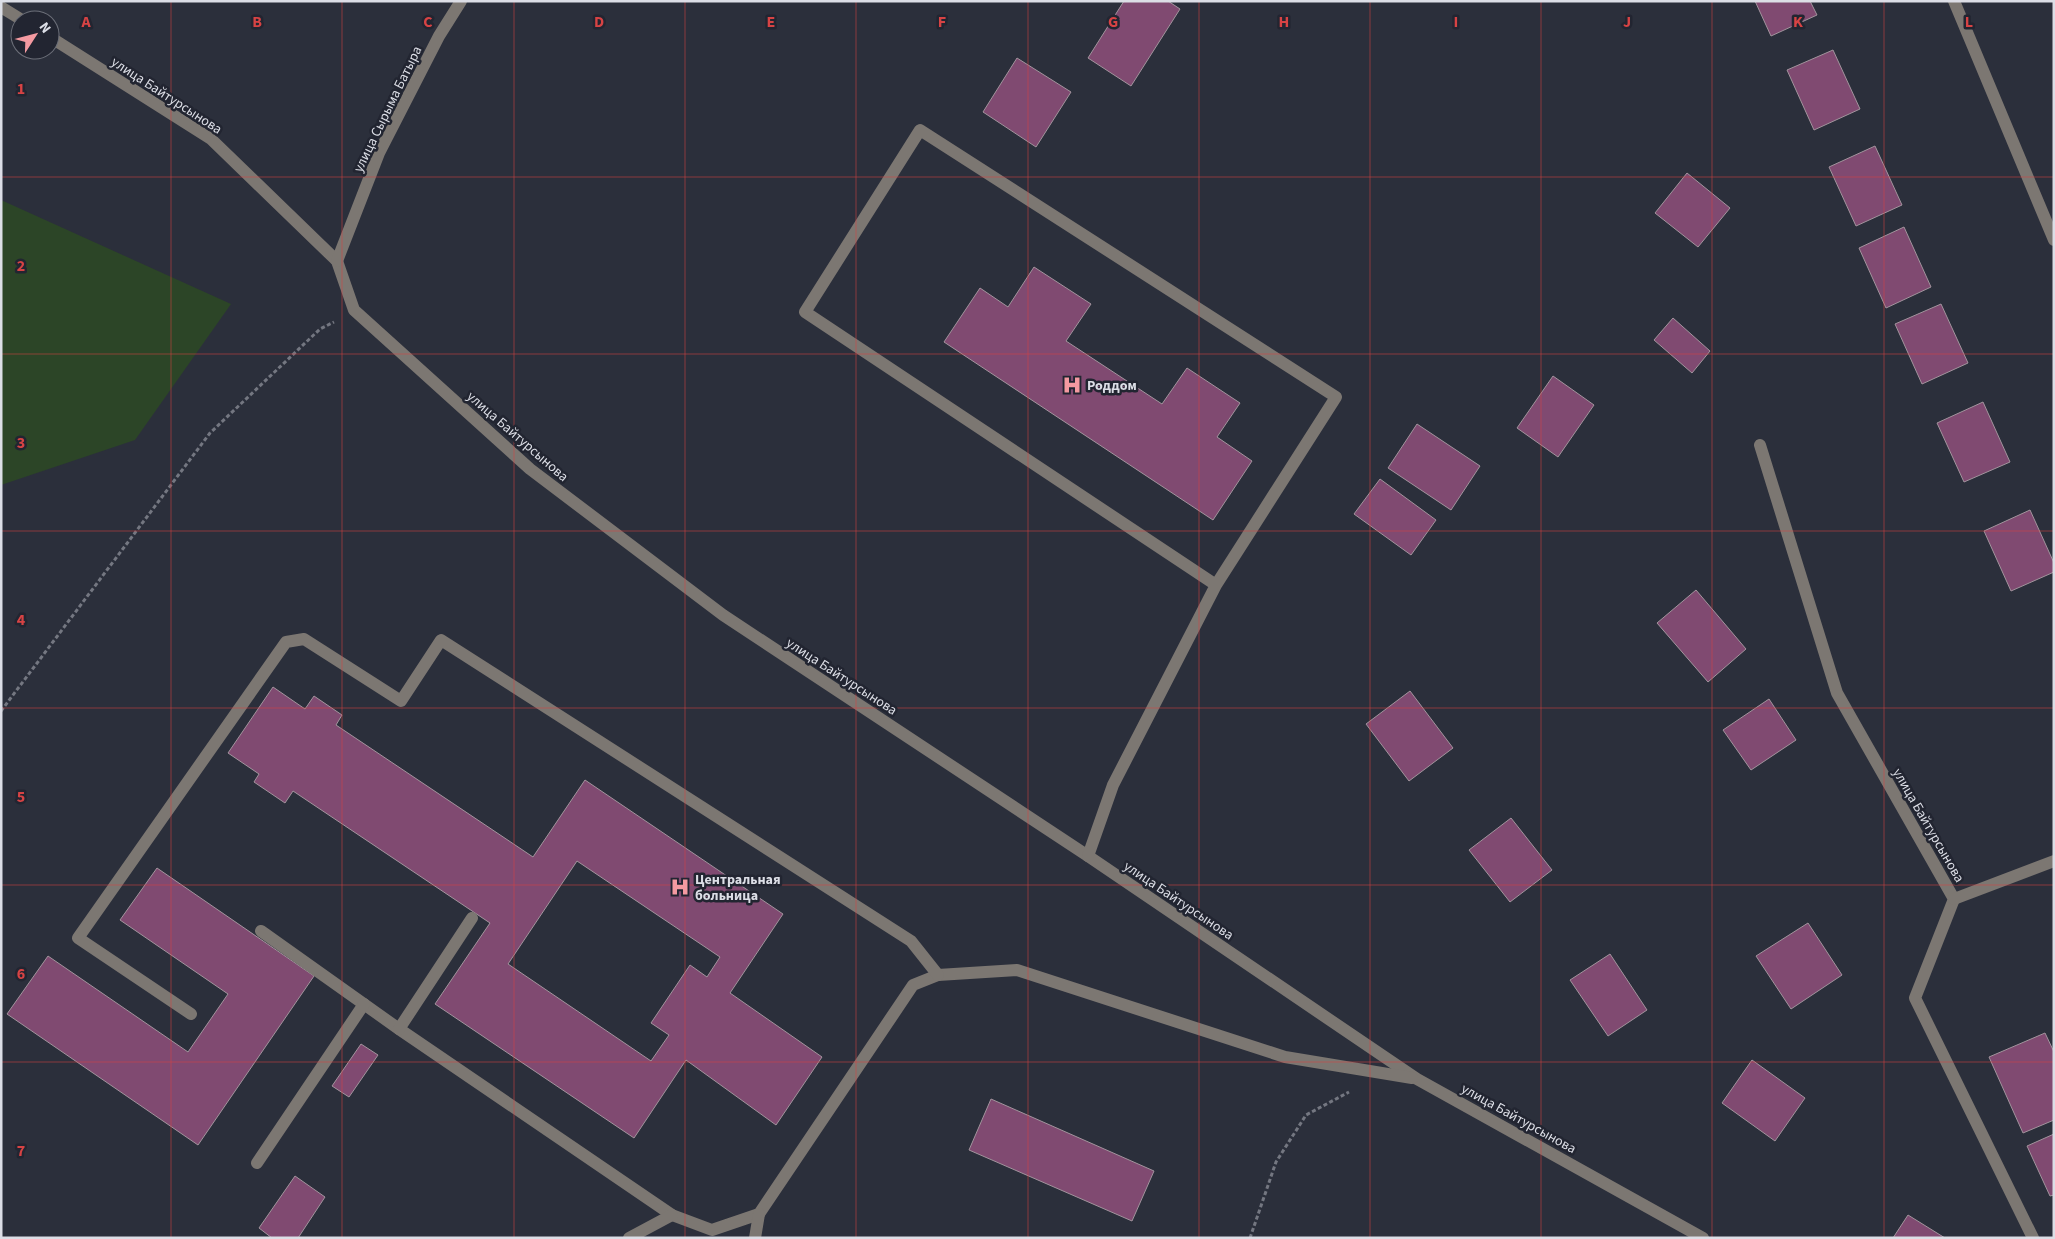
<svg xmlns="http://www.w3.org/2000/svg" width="2055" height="1239" font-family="'Source Sans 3',sans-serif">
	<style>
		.green { fill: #2c4527 }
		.building { fill: #804a71; stroke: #a2949d; fill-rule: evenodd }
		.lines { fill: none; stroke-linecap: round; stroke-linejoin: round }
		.path { stroke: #747781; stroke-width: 3; stroke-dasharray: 4 2.5; stroke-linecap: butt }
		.minor { stroke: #7c7772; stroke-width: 12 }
		.grid { fill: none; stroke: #d74344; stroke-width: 1; stroke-opacity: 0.55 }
		.labels { text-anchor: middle; stroke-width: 5; stroke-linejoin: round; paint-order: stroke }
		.street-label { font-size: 14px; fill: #dcdee6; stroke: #222531 }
		.poi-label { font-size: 14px; font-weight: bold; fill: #dcdee6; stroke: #222531; text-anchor: start }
		.grid-label { font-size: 16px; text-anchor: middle; font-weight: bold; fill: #d74344; stroke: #222531; stroke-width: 5; stroke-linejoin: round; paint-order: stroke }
	</style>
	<rect width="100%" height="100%" fill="#2b2f3b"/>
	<path class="green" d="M1,200l230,104 -96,136 -134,45z"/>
	<g class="building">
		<path d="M1124,1h44l12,8 -49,77 -43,-28z"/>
		<path d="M1755,1h55l7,14 -46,21z"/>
		<path d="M1833,50l27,59 -46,21 -27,-60z"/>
		<path d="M1017,58l54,34 -35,55 -53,-35z"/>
		<path d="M1875,146l27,59 -46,21 -27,-59z"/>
		<path d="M1687,173l43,35 -32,39 -43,-34z"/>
		<path d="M1904,227l27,60 -45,21 -27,-60z"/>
		<path d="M1034,267l57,37 -25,37 96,63 25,-36 53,35 -23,34 35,24 -39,59 -269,-178 36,-54 28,19z"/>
		<path d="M1941,304l27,59 -46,21 -27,-60z"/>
		<path d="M1673,318l37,33 -18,22 -38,-33z"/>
		<path d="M1553,376l41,29 -36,52 -41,-29z"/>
		<path d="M1983,402l27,60 -46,20 -27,-59z"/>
		<path d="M1417,424l63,42 -29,44 -63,-42z"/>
		<path d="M1380,479l56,41 -25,35 -57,-41z"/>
		<path d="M2030,510l24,53v9l-43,19 -27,-60z"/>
		<path d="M1696,590l50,59 -38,33 -51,-59z"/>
		<path d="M273,687l32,22 9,-13 28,19 -6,10 197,132 52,-77 198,134 -53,79 92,64 -46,68 -90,-65 -52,78 -199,-134 55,-81 -197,-132 -8,12 -31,-21 5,-8 -31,-21zM577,861l143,96 -13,20 -17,-12 -39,58 18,12 -18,26 -143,-97z"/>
		<path d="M1410,691l43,57 -44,33 -43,-57z"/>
		<path d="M1769,699l27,41 -45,30 -28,-40z"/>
		<path d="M1511,818l41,52 -42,32 -41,-52z"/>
		<path d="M157,868l157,108 -116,169 -191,-131 41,-58 140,96 40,-58 -108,-74z"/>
		<path d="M1808,923l34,52 -51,34 -35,-53z"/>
		<path d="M1610,954l37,56 -39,26 -38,-56z"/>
		<path d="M2045,1033l9,19v68l-31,13 -34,-76z"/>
		<path d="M361,1044l17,11 -29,42 -17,-11z"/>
		<path d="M1752,1060l53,38 -30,43 -53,-38z"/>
		<path d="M991,1099l163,72 -22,50 -163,-71z"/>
		<path d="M2054,1134v61l-4,1 -23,-50z"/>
		<path d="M295,1176l30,21 -27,41h-26l-13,-10z"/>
		<path d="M1908,1215l37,23h-52z"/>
	</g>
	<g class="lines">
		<g class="path">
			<path d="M1,711l209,-278 110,-104 14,-7"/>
			<path d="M1250,1238l26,-76 30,-47 43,-23"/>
		</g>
		<g class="minor">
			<path d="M1954,1l100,239"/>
			<path d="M1,7l21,13"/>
			<path d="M50,37l161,102 126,122 17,49 176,159 193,146 365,241 329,223 286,159"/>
			<path d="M337,261l42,-108 60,-117 22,-35"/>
			<path d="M1760,445l77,248 117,206 -39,99 118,240"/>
			<path d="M1088,856l25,-71 103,-200 -411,-273 115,-182 416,267 -120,188"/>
			<path d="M1954,899l100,-38"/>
			<path d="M261,931l138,98 273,186 40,15 47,-16 154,-229 25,-10 79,-5 268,87 127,21"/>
			<path d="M191,1014l-113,-76 208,-296 18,-3 97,62 40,-61 470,301 27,34"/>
			<path d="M399,1029l73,-111"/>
			<path d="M257,1163l107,-159"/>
			<path d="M629,1238l43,-23"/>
			<path d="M755,1238l4,-24"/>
		</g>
	</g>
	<path class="grid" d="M171,1v1237M342,1v1237M514,1v1237M685,1v1237M856,1v1237M1028,1v1237M1199,1v1237M1370,1v1237M1541,1v1237M1712,1v1237M1884,1v1237M1,177h2053M1,354h2053M1,531h2053M1,708h2053M1,885h2053M1,1062h2053"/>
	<defs>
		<g id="hospital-bare" transform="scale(1.5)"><path d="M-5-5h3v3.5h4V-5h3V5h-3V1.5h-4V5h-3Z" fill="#f49aa1" stroke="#222531" stroke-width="2.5" paint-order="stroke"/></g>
	</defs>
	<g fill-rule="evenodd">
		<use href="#hospital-bare" x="1072" y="385"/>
		<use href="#hospital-bare" x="680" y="887"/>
	</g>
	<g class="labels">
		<g class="street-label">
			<text transform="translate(167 95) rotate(33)" y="5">улица Байтурсынова</text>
			<text transform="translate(387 109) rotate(-64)" y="5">улица Сырыма Батыра</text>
			<text transform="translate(518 436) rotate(41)" y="5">улица Байтурсынова</text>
			<text transform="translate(842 676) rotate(33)" y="5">улица Байтурсынова</text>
			<text transform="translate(1929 825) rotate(60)" y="5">улица Байтурсынова</text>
			<text transform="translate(1179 900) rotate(34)" y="5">улица Байтурсынова</text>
			<text transform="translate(1519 1118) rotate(29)" y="5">улица Байтурсынова</text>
		</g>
		<g class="poi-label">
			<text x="1087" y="390">Роддом</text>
			<text x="695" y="884">Центральная<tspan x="695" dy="16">больница</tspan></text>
		</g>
	</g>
	<g class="grid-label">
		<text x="86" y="27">A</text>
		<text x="257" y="27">B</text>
		<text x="428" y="27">C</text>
		<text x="599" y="27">D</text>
		<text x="771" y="27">E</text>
		<text x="942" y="27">F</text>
		<text x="1113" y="27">G</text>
		<text x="1284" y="27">H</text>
		<text x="1456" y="27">I</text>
		<text x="1627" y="27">J</text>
		<text x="1798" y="27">K</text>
		<text x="1969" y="27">L</text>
		<text x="21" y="94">1</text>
		<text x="21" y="271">2</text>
		<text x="21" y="448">3</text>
		<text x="21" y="625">4</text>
		<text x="21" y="802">5</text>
		<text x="21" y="979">6</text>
		<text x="21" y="1156">7</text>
	</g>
	<rect width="2055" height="1239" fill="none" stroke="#dcdee6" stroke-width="5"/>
	<g transform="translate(35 35) rotate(54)"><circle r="24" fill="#222531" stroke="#6c6f79"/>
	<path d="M0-4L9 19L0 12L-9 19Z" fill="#f49aa1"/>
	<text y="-8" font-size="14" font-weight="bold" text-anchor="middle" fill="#dcdee6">N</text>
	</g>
</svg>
